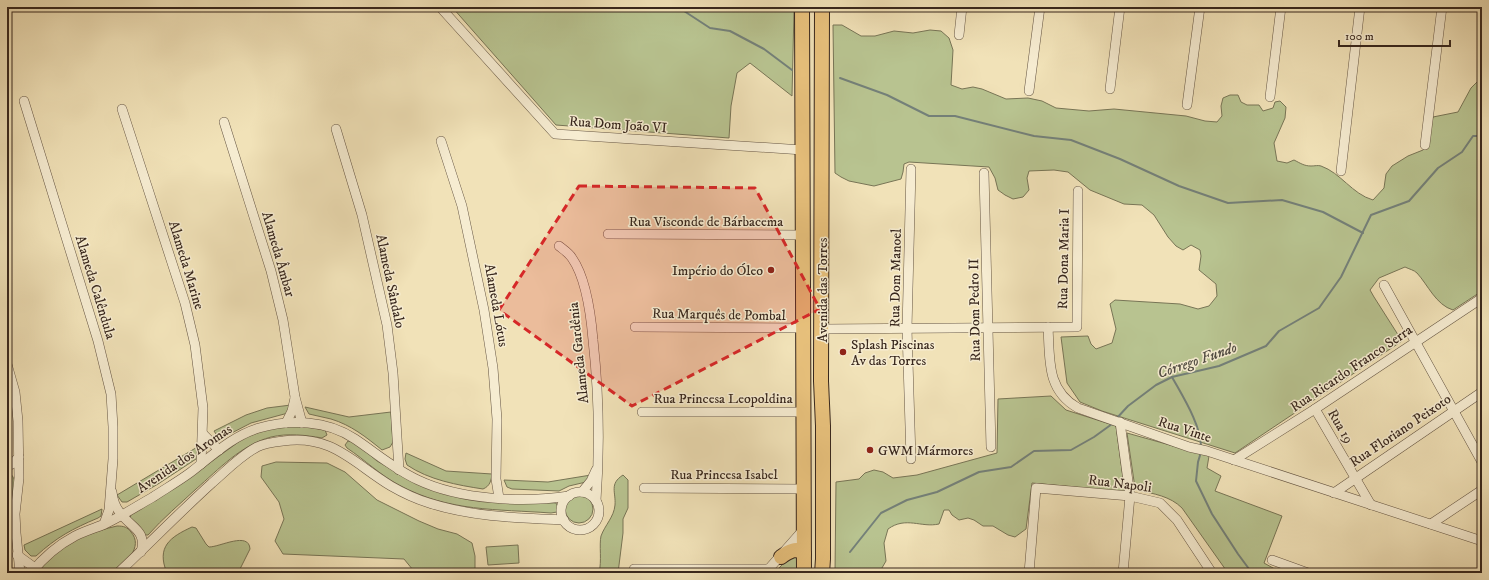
<svg xmlns="http://www.w3.org/2000/svg" width="1489" height="580" font-family="'IM FELL DW Pica',serif">
	<style>
		.green { fill: #b8c390; stroke: #787556 }
		.lines { fill: none; stroke-linecap: round; stroke-linejoin: round }
		.stream { stroke: #748079; stroke-width: 2 }
		.street-casing { stroke: #665644; stroke-width: 10 }
		.primary-casing { stroke: #38271d; stroke-width: 16 }
		.street { stroke: #f6ecd1; stroke-width: 9 }
		.primary { stroke: #e8c17c; stroke-width: 14 }
		.marked { fill: #d62828; fill-opacity: 0.2; stroke: #d62828; stroke-width: 3; stroke-dasharray: 8 5; stroke-linejoin: round }
		.poi-dot { fill: #8f2418; stroke: #f6ecd1; stroke-width: 1.5 }
		.labels { text-anchor: middle; stroke-width: 3; stroke-linejoin: round; paint-order: stroke }
		.street-label { font-size: 14px; fill: #38271d; stroke: #f6ecd1 }
		.poi-label { font-size: 14px; fill: #38271d; stroke: #f6ecd1; text-anchor: start }
		.water-label { font-size: 15px; font-style: italic; fill: #514c43; stroke: #f6ecd1 }
	</style>
	<rect width="100%" height="100%" fill="#f1e2b8"/>
	<filter id="stains"><feTurbulence type="fractalNoise" baseFrequency=".005" numOctaves="4"/><feColorMatrix values="0 0 0 0 .2 0 0 0 0 .09 0 0 0 0 .02 0 0 0 .5 -.17"/></filter>
	<radialGradient id="worn" r=".72"><stop offset=".6" stop-color="#630" stop-opacity="0"/><stop offset="1" stop-color="#630" stop-opacity=".3"/></radialGradient>
	<g class="green">
		<path d="M452,7h311c10,4 18,-3 31,3l-2,86 -42,-33 -13,10 -6,33 -2,32 -173,-13z"/>
		<path d="M833,25h9l19,11h14l19,-5 19,2 17,-3 11,1 8,7 4,12 -2,35 11,4 11,-2 9,2 24,10 22,-1 14,3 14,7 33,3 25,-2 72,7 19,5 12,1 5,-6 -1,-10 2,-8 7,-3h8l3,7 6,3h12l4,6 10,-3 2,-6 5,-1 6,6 -1,11 -11,25 3,18 10,2 7,-3c6,3 10,6 17,6 4,0 7,-1 10,0 20,7 31,28 52,34l11,-12 2,-14 6,-8 16,-10 15,-6 5,-6 1,-14 4,-13 25,-5 13,-24 6,-6 5,-1v210l-29,19c-17,-5 -25,-25 -36,-37 -3,-3 -8,-4 -12,-6l-26,11 -9,12 4,7 28,44 -167,112 -133,-42 -22,-9 -13,-19 -6,-46 27,-1 3,8 5,5 16,-6 4,-14 -6,-25 5,-4 65,4 18,5 11,-3 8,-10 -1,-12 -17,-14 2,-14 -1,-6 -9,-5 -8,5 -7,-4 -8,-9 -14,-22 -12,-10 -18,-1 -34,-14 -22,-18 -14,-2 -25,1 -2,7 2,12 -6,7 -10,2 -8,-4 -7,-5 -3,-12 -6,-11 -80,-5 -5,2 -1,8 -2,7 -27,7 -25,-5 -8,-4 -6,-4z"/>
		<path d="M1051,396l15,14 50,16 9,66 -93,-9 -6,46 -11,8 -7,-2 -15,-9h-10l-9,-6 -6,-2 -9,2 -7,-5 -3,-5h-5l-5,14c-18,4 -33,-8 -51,5l-4,14 2,18 -7,12h-44l1,-91 23,-3 6,-6 9,-3 9,2 10,6 24,-3 80,-22 1,-54z"/>
		<path d="M291,405l-3,8 -37,10 -27,14h-6l-4,-6 32,-16 21,-7z"/>
		<path d="M305,407l44,10 42,-5 2,30 -3,5 -8,3c-16,-13 -31,-25 -51,-31 -7,-2 -15,-3 -22,-5z"/>
		<path d="M302,426l23,4 2,5 -5,3c-17,-3 -34,-5 -51,-1 -30,8 -52,32 -75,52 -16,15 -33,29 -48,46h-4l-14,-16 1,-5 55,-34 58,-42 21,-8 12,-3z"/>
		<path d="M1127,433l82,23 -2,12 14,8 -6,15 67,25 -18,47 18,10h-54l-46,-65c-12,-12 -28,-14 -44,-18l-3,-2z"/>
		<path d="M348,441l6,1 23,19 34,20 78,20 67,2 3,6 -2,3 -6,1c-54,-4 -102,-1 -152,-28 -19,-10 -34,-25 -52,-37l-2,-3z"/>
		<path d="M199,446l-1,10 -2,3 -38,25 -31,18h-5l-5,-7z"/>
		<path d="M406,453l40,18 46,3c-1,7 -2,12 -9,15 -26,-4 -54,-9 -76,-24l-2,-6z"/>
		<path d="M276,462l51,1 18,9 32,28 42,21 19,8 19,5 15,9 3,13v17h-62v-3l-9,-11 -121,-5 -8,-13 9,-22 -5,-17 -18,-25 1,-11z"/>
		<path d="M7,472c11,5 7,14 6,23l-6,5z"/>
		<path d="M591,475l-5,7 -17,4 -10,5 -47,-2 -5,-2 -3,-7 44,2z"/>
		<path d="M623,475l5,5v28l-5,11v14l-5,40h-19c3,-12 0,-28 2,-37 4,-11 13,-19 14,-31 1,-13 -6,-21 8,-30z"/>
		<circle cx="579" cy="509" r="14"/>
		<path d="M102,509l-1,7 -3,2c-26,11 -41,19 -62,38h-5l-6,-6 -1,-5z"/>
		<path d="M117,526c7,0 10,1 14,6 13,15 -6,32 -18,41h-77c5,-6 11,-13 17,-18 18,-16 42,-24 64,-29z"/>
		<path d="M192,527l4,1 10,16 3,3c11,0 40,-16 41,2l-12,24h-71c-11,-26 3,-36 25,-46z"/>
		<path d="M518,545l1,18 -31,2 -2,-18z"/>
		<path d="M793,554l5,1 -1,18h-23z"/>
	</g>
	<g class="lines">
		<g class="stream">
			<path d="M673,7l11,4 26,17 20,3 34,18 28,21"/>
			<path d="M840,78l47,17 42,21h26l79,20 37,4 49,19 59,27 49,17 54,-3 41,12 40,21"/>
			<path d="M1172,377c11,20 29,48 29,70"/>
			<path d="M1116,419l12,-13 28,-21 16,-8 47,-11 47,-20 13,-15 40,-23 22,-31 30,-62 38,-14 29,-33 24,-16 11,-16h9"/>
			<path d="M1201,452l-3,10 -2,19 16,33 26,40 14,19"/>
			<path d="M850,552l31,-39 26,-13 30,-8 42,-20 32,-5 23,-16 37,-1 23,-13 18,-13"/>
		</g>
		<g class="street-casing">
			<g id="street">
				<path d="M440,7l115,127 248,16"/>
				<path d="M959,35l3,-28"/>
				<path d="M1110,89l10,-82"/>
				<path d="M1029,91l11,-84"/>
				<path d="M1270,97l11,-90"/>
				<path d="M24,101l74,240 13,53 2,33v32l-4,51 -5,14"/>
				<path d="M1187,105l13,-98"/>
				<path d="M122,109l63,194 10,42 8,63 -2,56"/>
				<path d="M224,122l47,149 12,49 12,77 7,26"/>
				<path d="M336,129l26,86 25,110 6,48 6,97"/>
				<path d="M441,141l21,65 22,104 9,58 4,51 -1,60 3,19"/>
				<path d="M1425,145l17,-138"/>
				<path d="M1341,171l19,-164"/>
				<path d="M984,173l7,274"/>
				<path d="M608,234l195,1"/>
				<path d="M559,246c5,4 10,7 13,12 14,20 19,58 21,82 6,54 7,107 3,161"/>
				<path d="M1384,285l98,177"/>
				<path d="M635,327l168,1"/>
				<path d="M1048,327c2,32 -2,63 30,81l111,39 18,4 275,90"/>
				<path d="M822,329l255,-2 1,-136"/>
				<path d="M7,364l8,28 3,29 1,57 -4,36 1,19 4,40"/>
				<path d="M1315,409l56,96"/>
				<path d="M642,412h162"/>
				<path d="M1120,422l10,74 -7,77"/>
				<path d="M286,423l6,-12 3,-13"/>
				<path d="M203,434l16,16"/>
				<path d="M911,459l-4,-130 4,-160"/>
				<path d="M1234,460l81,-51 167,-111"/>
				<path d="M7,466l5,-2 7,-7"/>
				<path d="M644,488l160,1"/>
				<path d="M112,492c1,9 4,17 10,23 10,13 25,16 19,37"/>
				<path d="M582,492l9,-11 5,-11"/>
				<circle cx="580" cy="511" r="19"/>
				<path d="M1334,493l148,-101"/>
				<path d="M1431,524l51,-34"/>
				<path d="M17,555l18,13"/>
				<path d="M1272,560l36,13"/>
				<path d="M634,569h135"/>
				<path d="M766,572l38,-43"/>
				<path d="M31,573c12,-15 27,-28 44,-37 10,-5 20,-8 30,-12 17,-8 32,-18 48,-27 12,-8 26,-16 38,-25 21,-16 41,-36 68,-44 31,-9 68,-8 96,11 21,14 39,30 63,41 42,20 106,23 151,16"/>
				<path d="M118,573c32,-30 62,-61 94,-90 14,-12 28,-27 45,-36 8,-4 17,-5 26,-6 49,-7 70,22 108,45 12,7 25,13 38,17 44,14 89,15 135,17"/>
				<path d="M1029,573l7,-85 94,8 30,7 17,17 35,53"/>
			</g>
		</g>
		<g class="primary-casing">
			<g id="primary">
				<path d="M802,7l2,566"/>
				<path d="M781,557c7,-5 16,-11 23,-3"/>
				<path d="M822,573l1,-14v-133l-2,-45 1,-374"/>
			</g>
		</g>
		<use href="#street" class="street"/>
		<use href="#primary" class="primary"/>
	</g>
	<path class="marked" d="M579,186l176,2 65,121 -188,97 -133,-96z"/>
	<g class="poi-dot">
		<circle cx="771" cy="270" r="4"/>
		<circle cx="843" cy="352" r="4"/>
		<circle cx="870" cy="450" r="4"/>
	</g>
	<g class="labels">
		<g class="street-label">
			<text transform="translate(618 124) rotate(4)" y="5">Rua Dom João VI</text>
			<text x="706" y="226">Rua Visconde de Bárbacema</text>
			<text transform="translate(279 254) rotate(74)" y="5">Alameda Âmbar</text>
			<text transform="translate(1063 259) rotate(-89)" y="5">Rua Dona Maria I</text>
			<text transform="translate(187 265) rotate(73)" y="5">Alameda Marine</text>
			<text transform="translate(895 278) rotate(-89)" y="5">Rua Dom Manoel</text>
			<text transform="translate(391 281) rotate(78)" y="5">Alameda Sândalo</text>
			<text transform="translate(96 287) rotate(73)" y="5">Alameda Calêndula</text>
			<text transform="translate(822 290) rotate(-90)" y="5">Avenida das Torres</text>
			<text transform="translate(497 305) rotate(80)" y="5">Alameda Lótus</text>
			<text transform="translate(974 310) rotate(-91)" y="5">Rua Dom Pedro II</text>
			<text transform="translate(719 314) rotate(1)" y="5">Rua Marquês de Pombal</text>
			<text transform="translate(578 353) rotate(-96)" y="5">Alameda Gardênia</text>
			<text transform="translate(1351 368) rotate(-34)" y="5">Rua Ricardo Franco Serra</text>
			<text x="723" y="403">Rua Princesa Leopoldina</text>
			<text transform="translate(1341 426) rotate(60)" y="5">Rua 19</text>
			<text transform="translate(1185 429) rotate(18)" y="5">Rua Vinte</text>
			<text transform="translate(1400 430) rotate(-34)" y="5">Rua Floriano Peixoto</text>
			<text transform="translate(184 458) rotate(-34)" y="5">Avenida dos Aromas</text>
			<text x="724" y="479">Rua Princesa Isabel</text>
			<text transform="translate(1120 483) rotate(7)" y="5">Rua Napoli</text>
		</g>
		<g class="poi-label">
			<text x="763" y="275" text-anchor="end">Império do Óleo</text>
			<text x="851" y="349">Splash Piscinas<tspan x="851" dy="16">Av das Torres</tspan></text>
			<text x="878" y="455">GWM Mármores</text>
		</g>
		<g class="water-label">
			<text transform="translate(1197 360) rotate(-19)" y="5">Córrego Fundo</text>
		</g>
	</g>
	<rect width="1489" height="580" fill="none" stroke="#f1e2b8" stroke-width="24"/>
	<rect x="8" y="8" width="1473" height="564" fill="none" stroke="#38271d" stroke-width="2"/>
	<rect x="12" y="12" width="1465" height="556" fill="none" stroke="#38271d"/>
	<path d="M1339 40v6h111v-6" fill="none" stroke="#38271d" stroke-width="2"/>
	<text x="1345" y="40" font-size="12" fill="#38271d" stroke="#f6ecd1" stroke-width="3" paint-order="stroke">100 m</text>
	<rect width="100%" height="100%" filter="url(#stains)"/>
	<rect width="100%" height="100%" fill="url(#worn)"/>
</svg>
